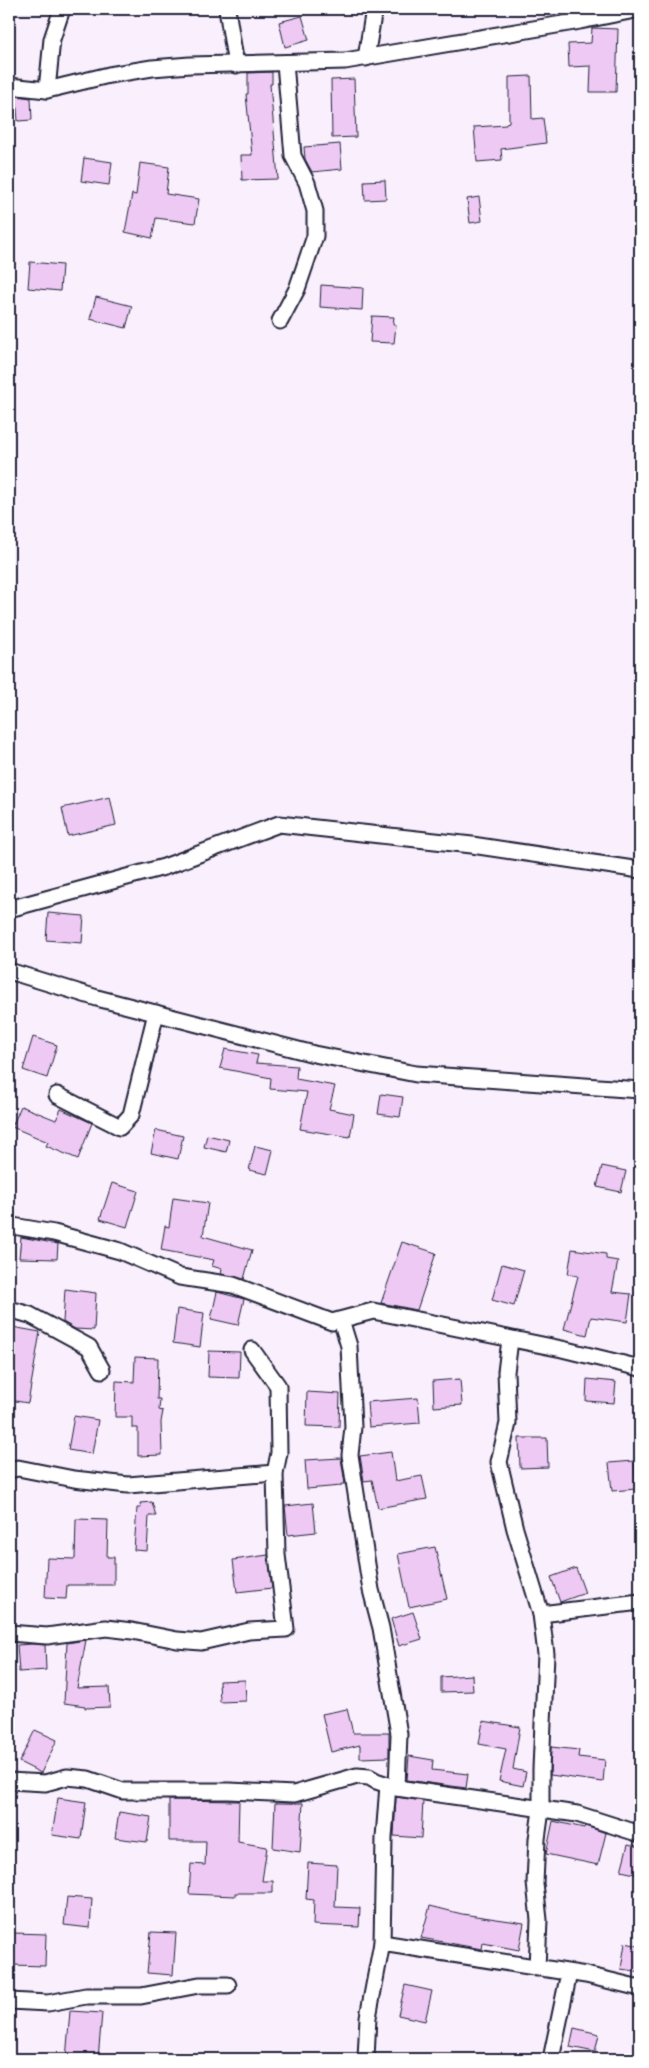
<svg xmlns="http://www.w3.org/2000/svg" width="649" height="2068" font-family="Itim,sans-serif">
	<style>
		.building { fill: #edc9f4; stroke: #22223b }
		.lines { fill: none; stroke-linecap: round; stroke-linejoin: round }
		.minor-casing { stroke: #22223b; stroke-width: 19 }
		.minor { stroke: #fff; stroke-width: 15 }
	</style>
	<rect width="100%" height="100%" fill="#faeffc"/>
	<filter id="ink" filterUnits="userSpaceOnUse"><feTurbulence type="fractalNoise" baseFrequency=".02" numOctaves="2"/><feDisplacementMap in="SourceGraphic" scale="10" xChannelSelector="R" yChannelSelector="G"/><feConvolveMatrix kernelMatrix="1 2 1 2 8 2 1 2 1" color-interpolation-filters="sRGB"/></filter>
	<g filter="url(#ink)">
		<g class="building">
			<path d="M302,16l7,24 -24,7 -6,-25z"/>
			<path d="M592,28l26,1 -2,63h-26l1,-26 -22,1 -1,-23 23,-1z"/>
			<path d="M272,72v12h-2l8,95 -36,1 -1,-25h11l-6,-61h2v-21z"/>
			<path d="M531,76l1,43 11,-1 3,25 -45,6 1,11 -25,2 -3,-35 32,-2v-2l3,-1v-45z"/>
			<path d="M354,79l2,58 -24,1 -1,-58z"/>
			<path d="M16,96l15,2 1,22 -14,1z"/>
			<path d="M340,144l2,25 -30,3 -7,-13 -1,-12z"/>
			<path d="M84,158l28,4 -3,23 -28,-4z"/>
			<path d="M140,163l29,4 -3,27 33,5 -4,24 -39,-5 -4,20 -27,-6 7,-38 4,1z"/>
			<path d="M385,180l1,19 -21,1 -1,-19z"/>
			<path d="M479,197l3,24 -12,2 -3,-24z"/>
			<path d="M30,262l32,3 -2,26 -32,-3z"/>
			<path d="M321,285l42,3 -1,22 -42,-3z"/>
			<path d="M96,297l36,9 -6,22 -36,-9z"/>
			<path d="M372,316l22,1 -1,8h3l-2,18 -24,-1z"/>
			<path d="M110,797l6,28 -48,11 -6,-28z"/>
			<path d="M48,913l36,3 -2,27 -36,-3z"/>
			<path d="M33,1037l24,8 -10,33 -24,-8z"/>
			<path d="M225,1049l33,6 -2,8 41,3 -1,13 39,7 -6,23 25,5 -4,23 -50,-8 7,-37 -37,-3 1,-11 -51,-10z"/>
			<path d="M381,1094l22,3 -3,20 -22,-3z"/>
			<path d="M21,1106l35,14 5,-11 31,14 -14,36 -32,-13 2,-4 -36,-15z"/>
			<path d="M156,1130l27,6 -5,23 -27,-6z"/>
			<path d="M207,1135l22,5 -3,12 -22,-5z"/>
			<path d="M255,1146l18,4 -6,24 -18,-4z"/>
			<path d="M602,1166l24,5 -5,21 -24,-5z"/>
			<path d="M112,1183l26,8 -11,36 -27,-8z"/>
			<path d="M173,1198l35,5 -5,33 49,14 -8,29 -23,-5 1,-5 -10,-3 2,-6 -53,-10 4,-24 4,1z"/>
			<path d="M21,1237l37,7 -1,15 -38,-1z"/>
			<path d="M402,1242l34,11 -19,57 -36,-7z"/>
			<path d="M572,1249l34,5v5l12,2 -6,31 19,2 -4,28 -36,-5 -4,18 -23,-6 14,-53 -10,-2z"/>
			<path d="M502,1264l22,6 -10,36 -22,-6z"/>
			<path d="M65,1289l31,4 -2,37 -19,-1 -12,-7z"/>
			<path d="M217,1292l27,7 -6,26 -27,-6z"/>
			<path d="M177,1309l27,4 -4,34 -27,-4z"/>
			<path d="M12,1327l28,5 -12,71 -19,-3v-56z"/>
			<path d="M209,1351l31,1 -1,26 -31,-1z"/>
			<path d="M135,1357l23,1 -1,41h3l-1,11 4,1 -2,11 1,33 -24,1v-28h-6v-11h-17l1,-36 18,1z"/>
			<path d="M460,1379l2,26 -28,2 -1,-26z"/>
			<path d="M587,1379l29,3 -2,21 -28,-2z"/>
			<path d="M307,1392l33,2 -1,33 -33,-1z"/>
			<path d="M418,1398l2,25 -51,4 -2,-25z"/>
			<path d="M74,1416l24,4 -6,34 -24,-4z"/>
			<path d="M519,1438h28l1,29 -28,1z"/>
			<path d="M391,1452l4,29 27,-5 5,23 -49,9 -6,-28 -8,1 -4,-25z"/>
			<path d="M341,1458l4,26h-4v2l-34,3 -2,-29z"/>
			<path d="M634,1461l2,28 -24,2 -3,-28z"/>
			<path d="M152,1502l4,14h-7l-2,35 -13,-1 3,-42h4l-1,-5z"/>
			<path d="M313,1503l3,29 -28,3 -3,-29z"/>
			<path d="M76,1519l32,1 -1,37h7v28h-47l-1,14 -21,-1 2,-40 28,1z"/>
			<path d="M435,1547l12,52 -38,8 -11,-53z"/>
			<path d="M268,1555l4,33 -35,4 -4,-32z"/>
			<path d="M576,1568l9,25 -25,9 -9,-25z"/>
			<path d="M413,1612l9,27 -23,7 -8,-27z"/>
			<path d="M86,1640l-9,48 32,-1 1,20 -25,1v-2l-21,-3 3,-60z"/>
			<path d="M32,1644l13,1 1,25 -27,2 -2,-27z"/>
			<path d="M472,1675l1,16 -32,1v-15z"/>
			<path d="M245,1680l1,21 -26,1 -1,-21z"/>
			<path d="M347,1709l6,24h36v24l-29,1v-13l-29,7 -9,-38z"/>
			<path d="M483,1721l37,6 -7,42 13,3 -3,14 -24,-5 7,-32 -27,-5z"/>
			<path d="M35,1730l22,10 -16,33 -22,-11z"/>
			<path d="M551,1747l28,3 -1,7 27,3 -2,22 -53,-7z"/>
			<path d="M409,1756l24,4 -1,10 36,4 -2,14 -59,-8z"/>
			<path d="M396,1797l27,4 -2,37 -27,-2z"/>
			<path d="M58,1798l28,4 -5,37 -29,-4z"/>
			<path d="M169,1800l70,1 -1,41 29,5 -5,34h11v12h-38v3l-46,-2 2,-30 14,1 1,-24h-37z"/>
			<path d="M275,1803h28l-3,49 -27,-4z"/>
			<path d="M119,1812l32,5 -4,25 -32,-4z"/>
			<path d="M553,1821l31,7 1,-2 21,7 -8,32 -52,-11z"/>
			<path d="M628,1844l12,3v28l-19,-4z"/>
			<path d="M308,1863l29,2 -2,42 25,1 -1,19 -46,-2 1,-25 -8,-1z"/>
			<path d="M67,1897l25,2 -2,29 -26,-3z"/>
			<path d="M430,1906l32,8 62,9 -5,27 -36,-7 -1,6 -61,-11z"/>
			<path d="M151,1932l25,1 -3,42 -26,-2z"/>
			<path d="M13,1933l33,1 -1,32 -33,-1z"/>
			<path d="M625,1943l15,3v26l-19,-3z"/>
			<path d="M405,1985l27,6 -7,30 -27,-6z"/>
			<path d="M70,2011l32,2 -4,46h-32z"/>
			<path d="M574,2028l25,6 -4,18 -25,-5z"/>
		</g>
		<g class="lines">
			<g class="minor-casing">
				<g id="minor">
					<path d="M227,9l9,56"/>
					<path d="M366,58l8,-49"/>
					<path d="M9,86l38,4 62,-15 43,-7 38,-3 155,-4 235,-40 60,-12"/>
					<path d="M47,90l5,-51 10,-30"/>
					<path d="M280,321l17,-32 18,-53v-25l-8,-28 -14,-27 -8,-93"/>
					<path d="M9,909l155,-42 115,-43 193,21 168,25"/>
					<path d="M9,971l88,27 217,56 102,20 224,16"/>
					<path d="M57,1095l63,32 11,-12 25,-102"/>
					<path d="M9,1224l4,2 41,7 66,18 60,26 53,8 99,37 41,-11 189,38 78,19"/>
					<path d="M9,1309l21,6 59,32 13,23"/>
					<path d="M341,1320l8,26 4,81 -3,28 21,135 10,38 18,106 -2,54 180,26 63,20"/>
					<path d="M510,1340l-4,32 2,51 -9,39 16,67 26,85 99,-12"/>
					<path d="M9,1470l9,-2 56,11 54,6 147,-12"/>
					<path d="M9,1633l38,3 59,-8 26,3 45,9 24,2 48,-11 37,-2 -9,-74 -2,-82 4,-20 -1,-67 -26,-36"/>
					<path d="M9,1781l36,2 22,-6 21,2 35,12h106l65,3 63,-18 12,1 7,4 21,7"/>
					<path d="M382,1943l204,32 54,13"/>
					<path d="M537,1968l2,-48 -4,-37 2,-44 4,-29v-41l5,-115 -5,-40"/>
					<path d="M9,2001l39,2 38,-7h55l58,-11h29"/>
					<path d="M366,2059l2,-42 14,-74 2,-105 4,-53"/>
					<path d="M551,2059l18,-86"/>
				</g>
			</g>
			<use href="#minor" class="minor"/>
		</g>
	</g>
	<rect width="649" height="2068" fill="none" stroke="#fff" stroke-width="30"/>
	<rect x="15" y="15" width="619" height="2038" fill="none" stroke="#22223b" stroke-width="2" filter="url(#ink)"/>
</svg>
